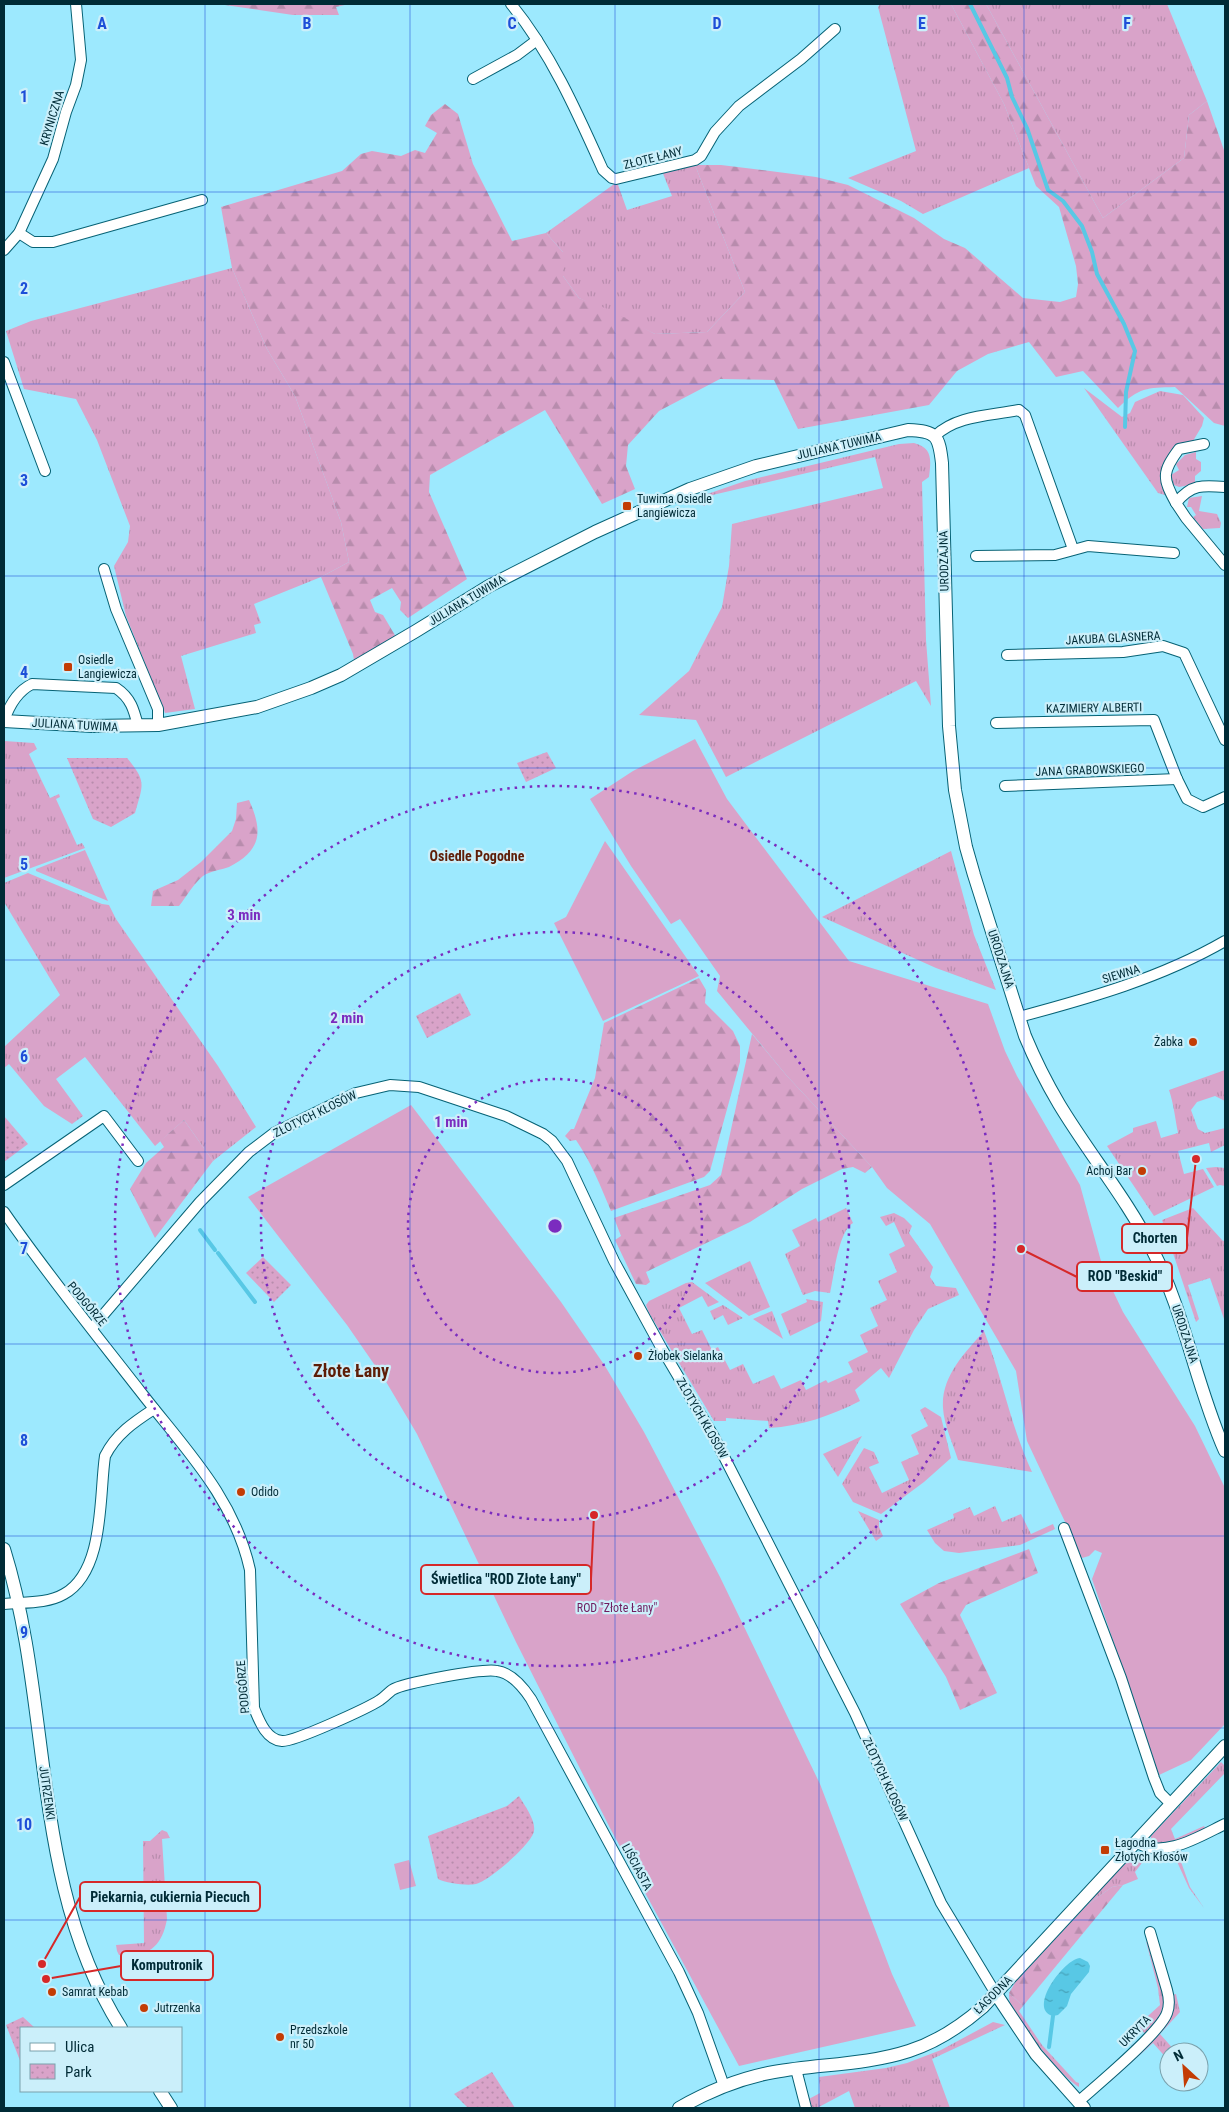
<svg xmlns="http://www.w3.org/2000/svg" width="1229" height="2112" font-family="'Roboto Condensed',sans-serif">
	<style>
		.grass { fill: url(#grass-tufts) }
		.forest { fill: url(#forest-firs) }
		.park { fill: url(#park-dots) }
		.garden { fill: #d9a3c9 }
		.water { fill: url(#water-ripples) }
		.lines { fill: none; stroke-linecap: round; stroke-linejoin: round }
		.stream { stroke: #58c8e5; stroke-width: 4 }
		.minor-casing { stroke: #066275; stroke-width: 12 }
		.tertiary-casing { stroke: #066275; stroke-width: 14 }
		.minor { stroke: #fff; stroke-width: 10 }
		.tertiary { stroke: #fff; stroke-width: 12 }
		.grid { fill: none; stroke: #1d4ed8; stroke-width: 1; stroke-opacity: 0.55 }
		.ring { fill: none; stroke: #7b2cbf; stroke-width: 2.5; stroke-dasharray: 2.5 5 }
		.poi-dot { fill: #c33c04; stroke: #cbeffa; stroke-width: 2 }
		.labels { text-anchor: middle; stroke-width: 4.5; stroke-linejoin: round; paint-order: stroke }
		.street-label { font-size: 12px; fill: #002b36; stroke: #cbeffa }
		.poi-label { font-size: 12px; fill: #002b36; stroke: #cbeffa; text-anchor: start }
		.park-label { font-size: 12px; fill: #701c5f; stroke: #cbeffa }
		.neighbourhood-label { font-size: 14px; font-weight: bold; fill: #5e1d07; stroke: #cbeffa }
		.district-label { font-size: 18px; font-weight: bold; fill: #5e1d07; stroke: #cbeffa }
		.grid-label { font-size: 16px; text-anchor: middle; font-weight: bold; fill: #1d4ed8; stroke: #cbeffa; stroke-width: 4.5; stroke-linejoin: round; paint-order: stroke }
		.centre { fill: #7b2cbf; stroke: #cbeffa; stroke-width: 2.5 }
		.ring-label { font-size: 15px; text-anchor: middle; font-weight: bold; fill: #7b2cbf; stroke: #cbeffa; stroke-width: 4.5; stroke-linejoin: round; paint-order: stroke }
		.leader { fill: none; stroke: #d62828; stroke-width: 2 }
		.callout-dot { fill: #d62828; stroke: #cbeffa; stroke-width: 2 }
		.callout { fill: #cbeffa; stroke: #d62828; stroke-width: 2 }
		.callout-label { font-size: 14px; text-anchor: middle; font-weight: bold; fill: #002b36 }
	</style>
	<defs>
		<pattern id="grass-tufts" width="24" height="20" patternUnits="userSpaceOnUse" patternTransform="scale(1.25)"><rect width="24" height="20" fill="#d9a3c9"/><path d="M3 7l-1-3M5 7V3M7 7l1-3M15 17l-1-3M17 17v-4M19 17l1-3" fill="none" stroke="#b88cad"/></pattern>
		<pattern id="forest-firs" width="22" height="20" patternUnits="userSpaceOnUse" patternTransform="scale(1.25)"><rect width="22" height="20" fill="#d9a3c9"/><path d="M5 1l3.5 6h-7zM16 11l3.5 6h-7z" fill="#b88cad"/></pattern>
		<pattern id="park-dots" width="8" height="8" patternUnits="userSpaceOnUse" patternTransform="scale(1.25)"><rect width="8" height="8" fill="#d9a3c9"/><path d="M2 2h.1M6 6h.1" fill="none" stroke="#b88cad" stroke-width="1.8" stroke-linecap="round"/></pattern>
		<pattern id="water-ripples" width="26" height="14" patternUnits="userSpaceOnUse" patternTransform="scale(1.25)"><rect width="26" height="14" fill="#58c8e5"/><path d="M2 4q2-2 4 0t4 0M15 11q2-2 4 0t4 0" fill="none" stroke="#46a3ba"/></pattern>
	</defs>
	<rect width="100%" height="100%" fill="#9de9fe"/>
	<g class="grass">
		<path d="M880,4h71l53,100 25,64 -106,46 -22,-13 -53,-23 68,-27 -38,-144z"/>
		<path d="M986,4h181l40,97 -18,14 -5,43 -81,60z"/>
		<path d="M695,165l50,127 -38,40 -52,2 -76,-36 -16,-22v-24l-17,-19 71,-51 10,28 45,-14 -10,-25z"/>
		<path d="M232,268l35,81 28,47 46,126 8,40 -28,15 -67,27 7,19 -7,2 2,8 -75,23 14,53 -30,4 -39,-97 -12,-50 14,-24 2,-16 -33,-86 -21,-41 -52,-10 -18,-58 25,-10z"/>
		<path d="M1084,388l38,29 8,-4 5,-11 25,-11 23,4 21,23 -2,8 -9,15 -21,8 -8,13 -4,14 5,19 -7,-2z"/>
		<path d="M914,443c19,5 17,17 15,34l-7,5 4,158 5,66 -15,-25 -190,96 -30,-57 -57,-5 50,-44 33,-64 7,-41 3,-42 151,-36 -8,-31 -171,40 1,9 -7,-3 -2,-5 49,-17 154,-37z"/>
		<path d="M1196,452v7l5,3v9l-6,5v8l-16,3 -5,-2 -3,-10 8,-5 -3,-6 9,-9z"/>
		<path d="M1202,496l-3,15 18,3 4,9 -1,5 -17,1 -10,-12 3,-2 -5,-8h-4l2,-9z"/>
		<path d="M4,741l30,2 3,6 -8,5 21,44 9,-4 1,3 -4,2 21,46 5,-2 3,5 -81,30z"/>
		<path d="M85,850l23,51 -72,-30v-2z"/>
		<path d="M951,851l23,84 22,55 -60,-22 -114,-51z"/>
		<path d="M28,873l74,31 7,1 7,14 102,147 38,61 -43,34 -29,-41 -29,26 -70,-89 -29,22 27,37 -11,8 -28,-18 -35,-42 -5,4v-21l56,-52 -56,-93v-19z"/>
		<path d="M1225,1070v31l-10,-5 -18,6 -6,8 7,19 7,4 20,-5v17l-14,7 -2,-9 -31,8 6,23 19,-5 11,18 -60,29 -47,-70 26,-14v-4l23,-7 5,17 17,-5c-3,-15 -4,-28 -9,-43z"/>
		<path d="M1216,1167l9,1v18l-5,-1 -3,1 -11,-18z"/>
		<path d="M846,1208l7,15c-15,9 -19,53 -23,70l-15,-2 -12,4 -18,-41 15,-8 -8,-16 24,-12 2,4z"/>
		<path d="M1193,1208l30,33 2,-1v82l-15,-44 -22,7 11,34 -3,3 -34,-102z"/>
		<path d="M894,1213l10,5 8,8 -3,7 24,34 -3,10 6,9 20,2 3,7 -31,14 -14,21 -25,48 -8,-10 -26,22 5,11c-30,15 -58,25 -91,27l-1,-7 -42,-3v3h-12l-65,-108 -3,-8 3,-4 37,-18 6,-1 27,20 -11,5 -6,-11 -23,12 13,26 10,-4 10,20 6,-3 12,23 13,-6 10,20 21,-9 7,14 20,-9 5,10 20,-10 2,3 25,-11 -5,-10 20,-10 -8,-17 18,-9 -8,-18 17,-8 -9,-19 19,-9 -8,-18 16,-8 -11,-24 -8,4 -6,-9z"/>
		<path d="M750,1261l20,46 -21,9 -44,-33z"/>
		<path d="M806,1299l17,3 -2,19 -31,15 -9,-22 26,-12z"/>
		<path d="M723,1305l20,13 -15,7 -5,-10 -9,5 -4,-9z"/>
		<path d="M772,1311l11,28 -30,-20z"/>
		<path d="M984,1331c18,46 27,96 48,141l-74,-12c-5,-16 -14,-35 -15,-52 -2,-32 22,-55 41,-77z"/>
		<path d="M925,1407l16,10 10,41 -27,24 -43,32 -28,-12 -11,-18 22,-36 10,4 5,11 -10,4 13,26 27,-13 -8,-18 18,-8 -8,-19 17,-9 -8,-16z"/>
		<path d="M862,1436l-24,41 -15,-23z"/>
		<path d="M995,1506l7,16 19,-8 10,20 22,-10 2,5 -35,16 -61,8 -15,-2 -9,-8 -8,-13 27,-12 -1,-4 17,-7 4,9z"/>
		<path d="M858,1511l21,9v7l4,9 -7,5z"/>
		<path d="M1221,1762l4,4v7l-54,56 4,10 29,-13 2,4c-15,5 -38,18 -55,11v-5z"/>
		<path d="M162,1830l5,2 3,6 -8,1 5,80c-5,28 -19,39 -48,36l-2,-4 -1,-6 28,-2 -1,-102h7z"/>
		<path d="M1179,1849l6,7 -5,3 10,28 14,21 -15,-20 -15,-33 1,-5z"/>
		<path d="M1141,1855h7l-13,17 3,7 -15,6 -11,2 -25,18c14,-15 35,-45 54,-50z"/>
		<path d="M1146,1941c11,17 24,61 13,78 -6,10 -18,19 -26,29l-2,-2 14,-12 -7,-9 22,-20 -2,-17z"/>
		<path d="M1009,1993l14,13 -4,5 23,34 34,37 3,1v4c-18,-10 -59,-63 -68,-82 -2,-4 -2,-8 -2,-12z"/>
		<path d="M1176,1994l4,18 -20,22 16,18h-7v9l-16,-18 -43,39 -2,-2 43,-40 21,-45z"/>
		<path d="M993,2022l12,3 -73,34 18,49h-95l-6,-17 -32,17h-7l-3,-8 13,-7 -1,-16 67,-9 21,-5 34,-13z"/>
	</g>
	<g class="forest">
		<path d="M218,4h131l-13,3 3,8h-46z"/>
		<path d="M951,4h35l117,214 81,-60 5,-43 18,-14 18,52v273l-11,-3 -39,-36c-29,1 -35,0 -57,21l-35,-37 -27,6 -27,-35 -41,12 -31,17 -28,34 -131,24 -24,-49 -54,-1 -61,32 -31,34 -2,21 9,23 -33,15 -57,-94 -115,65 -1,17 38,87 -59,39 -8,-8 1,-8 -9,-14 -22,12 5,12 8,3 13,22 -42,23 -1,-6 -32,-77 28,-15 -8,-40 -46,-126 -28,-47 -35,-81 -11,-61 121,-36 19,-17 11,-3 29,5 14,-6 10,3 12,-20 -12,-7 6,-11 14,-11 13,10 15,50 39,77 34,-8 17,19v24l16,22 31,12 45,24 52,-2 38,-40 -50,-127h26l49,6 46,6 32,8 66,33 30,21 21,9 58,50 37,4 16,-5 2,-13 -2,-18 -17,-59 -23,-21 -32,-82z"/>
		<path d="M249,800c14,31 13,50 -20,67 -8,3 -19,4 -26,9 -9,7 -17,21 -24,30h-28l2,-15 25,-11 23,-18 31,-31 4,-12 1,-16z"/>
		<path d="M699,978l7,12 -1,13 28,28 7,15v16l-30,109 -6,6 -93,34c-10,-24 -20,-49 -35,-71l-6,1 -5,-5 6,-7h3l21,-51 9,-55z"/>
		<path d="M752,1034l35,42 85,91 -7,6 -12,-6 -11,2 -40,20 -52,33 -104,50 4,10 -4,3 -10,-1 -21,-44 6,-4 -7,-18 96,-33 11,-10z"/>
		<path d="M184,1120l29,41 -58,77 -25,-49 16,-26 18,-16 -4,-6z"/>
		<path d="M1029,1549l9,24 -72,32 -6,10 37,78 -37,17 -14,-33 -46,-73 39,-21z"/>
		<path d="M1123,1885l-100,121 -14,-13 7,-12 71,-76 25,-18z"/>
	</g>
	<g class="park">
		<path d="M547,752l9,16 -30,14 -9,-19z"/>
		<path d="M67,758h60c20,24 16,26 8,55l-24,14 -18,-8z"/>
		<path d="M460,993l11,22 -44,23 -11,-22z"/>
		<path d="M4,1116l24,28 -24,18z"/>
		<path d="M263,1257l28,28 -17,17 -28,-29z"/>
		<path d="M519,1796c5,9 17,24 15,35 -2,13 -45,50 -58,53 -9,2 -30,-1 -38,-5l-10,-43 79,-30z"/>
		<path d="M23,2017l12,11h-14v35l-15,-38z"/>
		<path d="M492,2072l23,36h-47l-14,-14z"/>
	</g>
	<g class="garden">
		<path d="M695,739l32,60 122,162 139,43 17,47 12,25 63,109 24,87 19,40 72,114 30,62v236l-34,36 -32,15 -67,-196 10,-26 -7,-3 -6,6 -7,2 -55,-117 -11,-70 -86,-147 -43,-36 -15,-21 -85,-91 -70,-85 3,-15 -40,-57 -9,5 -40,-58 -41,-67 43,-28z"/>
		<path d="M605,841l94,135 -96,45 -49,-98 12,-6z"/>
		<path d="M411,1105l150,197 44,64 39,66 76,145 100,207 72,190 24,52 -177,40 -129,-238 -94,-186 -99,-208 -32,-54 -38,-55 -99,-128z"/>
		<path d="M409,1860l7,26 -16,4 -6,-26z"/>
	</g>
	<path class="water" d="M1080,1958l8,4 2,4 -1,6 -18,22 -4,12 -9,9 -5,1c-26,-7 11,-57 27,-58z"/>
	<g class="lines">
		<g class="stream">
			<path d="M970,4l37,74 5,19 15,31 21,62 15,11 19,25 10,26 5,22 27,50 11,27 -9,41 -1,35"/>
			<path d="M200,1230l15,20"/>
			<path d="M218,1253l37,49"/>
			<path d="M1049,2047l4,-31"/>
		</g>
		<g class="minor-casing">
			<g id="minor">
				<path d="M511,4c40,49 66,108 92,166l9,8 4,1 79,-19 6,-4 14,-24 24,-26 62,-47 34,-30"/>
				<path d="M473,79l44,-24 20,-15"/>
				<path d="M19,233l14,9h20l149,-42"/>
				<path d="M4,250l15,-17 34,-74 13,-47 10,-27 5,-25 -5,-56"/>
				<path d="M4,362l41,109"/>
				<path d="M935,436c22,-21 55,-20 84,-26l6,5 48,134"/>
				<path d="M1225,487c-22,-2 -34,-3 -49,16l10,15 39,47"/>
				<path d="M1176,503c-14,-25 -14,-31 3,-54l25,-5"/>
				<path d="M976,556l79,-1 33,-9 86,7"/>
				<path d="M104,569l12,40 42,100v16"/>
				<path d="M1007,655l116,-3 40,-6 21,7 41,87"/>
				<path d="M4,721c5,-15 14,-30 28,-37l84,4c15,10 18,22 22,38"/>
				<path d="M996,723l158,-3 23,59 10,20 16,8 22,-10"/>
				<path d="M1005,786l172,-7"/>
				<path d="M1019,1017c71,-19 142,-39 206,-76"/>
				<path d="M4,1185l100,-69 34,45"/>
				<path d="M4,1212c43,62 90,120 136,179 44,57 94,106 110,179l4,138c5,12 12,32 28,33 12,1 86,-33 98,-41 5,-3 8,-7 12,-10 11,-7 91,-22 105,-19 15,2 26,16 34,28l148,273 19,41 26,73"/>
				<path d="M92,1328l108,-126 49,-50 25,-19 82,-40 34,-8 29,2 87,29 37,18 9,7 15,20 47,100 48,88 52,88 141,276 86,190 55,91"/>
				<path d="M1064,1528l57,150 33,100 6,15 11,11"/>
				<path d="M4,1604c19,-2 43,0 60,-10 41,-23 35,-98 41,-138 11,-22 29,-34 49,-47"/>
				<path d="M1136,1842c27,18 64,-6 89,-18"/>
				<path d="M796,2069l10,39"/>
				<path d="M1078,2102c19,-17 82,-69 89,-89 3,-8 2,-16 0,-23l-17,-58"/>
			</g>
		</g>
		<g class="tertiary-casing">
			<g id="tertiary">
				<path d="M4,721l88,5 66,-1 99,-18 54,-19 30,-13 75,-44 73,-45 106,-54 95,-43 66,-23 152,-36c29,1 31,6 34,33l7,263 6,64 11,57 8,28 51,161c10,24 21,46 34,68 30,50 68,95 94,147 32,63 43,135 72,200"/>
				<path d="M4,1549c49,157 26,335 117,479"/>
				<path d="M996,1994l40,60 48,54"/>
				<path d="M160,2091l11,17"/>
				<path d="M679,2108c30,-17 61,-30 95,-36 45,-8 92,-7 135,-21 28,-9 52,-25 74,-44l242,-261"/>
			</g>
		</g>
		<use href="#minor" class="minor"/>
		<use href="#tertiary" class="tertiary"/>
	</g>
	<path class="grid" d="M205,4v2104M410,4v2104M615,4v2104M819,4v2104M1024,4v2104M4,192h1221M4,384h1221M4,576h1221M4,768h1221M4,960h1221M4,1152h1221M4,1344h1221M4,1536h1221M4,1728h1221M4,1920h1221"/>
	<g class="ring">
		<circle cx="555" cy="1226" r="147"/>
		<circle cx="555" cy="1226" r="294"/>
		<circle cx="555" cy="1226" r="440"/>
	</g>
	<g class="poi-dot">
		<rect x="622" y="501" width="10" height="10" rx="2.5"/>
		<rect x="63" y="662" width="10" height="10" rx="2.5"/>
		<circle cx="1193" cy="1042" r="5"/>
		<circle cx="1142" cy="1171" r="5"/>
		<circle cx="638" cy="1356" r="5"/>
		<circle cx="241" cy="1492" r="5"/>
		<rect x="1100" y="1845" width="10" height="10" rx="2.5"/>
		<circle cx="52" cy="1992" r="5"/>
		<circle cx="144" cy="2008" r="5"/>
		<circle cx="280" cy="2037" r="5"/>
	</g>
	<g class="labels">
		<g class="street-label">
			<text transform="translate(52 118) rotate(-73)" y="4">KRYNICZNA</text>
			<text transform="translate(653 158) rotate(-14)" y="4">ZŁOTE ŁANY</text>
			<text transform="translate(839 446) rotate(-13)" y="4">JULIANA TUWIMA</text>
			<text transform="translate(944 561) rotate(-91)" y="4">URODZAJNA</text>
			<text transform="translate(467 600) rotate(-31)" y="4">JULIANA TUWIMA</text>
			<text transform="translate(1113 638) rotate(-3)" y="4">JAKUBA GLASNERA</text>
			<text transform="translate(1094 708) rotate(-1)" y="4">KAZIMIERY ALBERTI</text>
			<text transform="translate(75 725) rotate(3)" y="4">JULIANA TUWIMA</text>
			<text transform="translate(1090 770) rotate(-2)" y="4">JANA GRABOWSKIEGO</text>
			<text transform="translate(1001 959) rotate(72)" y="4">URODZAJNA</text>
			<text transform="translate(1121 974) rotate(-17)" y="4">SIEWNA</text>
			<text transform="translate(315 1114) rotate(-26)" y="4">ZŁOTYCH KŁOSÓW</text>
			<text transform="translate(87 1304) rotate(50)" y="4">PODGÓRZE</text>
			<text transform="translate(1185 1334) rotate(72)" y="4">URODZAJNA</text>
			<text transform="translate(702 1418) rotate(60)" y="4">ZŁOTYCH KŁOSÓW</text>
			<text transform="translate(243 1687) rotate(-95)" y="4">PODGÓRZE</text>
			<text transform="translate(885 1779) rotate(65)" y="4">ZŁOTYCH KŁOSÓW</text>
			<text transform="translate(47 1793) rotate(82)" y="4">JUTRZENKI</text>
			<text transform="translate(637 1867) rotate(62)" y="4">LIŚCIASTA</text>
			<text transform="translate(993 1995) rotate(-45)" y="4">ŁAGODNA</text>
			<text transform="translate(1135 2031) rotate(-45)" y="4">UKRYTA</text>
		</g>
		<g class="poi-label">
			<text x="637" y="503">Tuwima Osiedle<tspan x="637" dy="14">Langiewicza</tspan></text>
			<text x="78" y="664">Osiedle<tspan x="78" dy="14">Langiewicza</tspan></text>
			<text x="1183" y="1046" text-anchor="end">Żabka</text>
			<text x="1132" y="1175" text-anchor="end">Achoj Bar</text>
			<text x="648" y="1360">Żłobek Sielanka</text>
			<text x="251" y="1496">Odido</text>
			<text x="1115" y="1847">Łagodna<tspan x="1115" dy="14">Złotych Kłosów</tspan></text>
			<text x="62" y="1996">Samrat Kebab</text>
			<text x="154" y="2012">Jutrzenka</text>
			<text x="290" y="2034">Przedszkole<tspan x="290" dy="14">nr 50</tspan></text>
		</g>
		<g class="park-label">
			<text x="617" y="1612">ROD "Złote Łany"</text>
		</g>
		<g class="neighbourhood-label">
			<text x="477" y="861">Osiedle Pogodne</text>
		</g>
		<g class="district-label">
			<text x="351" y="1377">Złote Łany</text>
		</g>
	</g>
	<g class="grid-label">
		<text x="102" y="29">A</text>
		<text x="307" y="29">B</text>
		<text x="512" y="29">C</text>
		<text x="717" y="29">D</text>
		<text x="922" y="29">E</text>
		<text x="1127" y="29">F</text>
		<text x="24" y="102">1</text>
		<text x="24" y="294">2</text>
		<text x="24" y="486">3</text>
		<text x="24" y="678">4</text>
		<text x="24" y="870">5</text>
		<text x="24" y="1062">6</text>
		<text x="24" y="1254">7</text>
		<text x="24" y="1446">8</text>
		<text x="24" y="1638">9</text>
		<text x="24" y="1830">10</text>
	</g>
	<circle cx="555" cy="1226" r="8" class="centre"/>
	<g class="ring-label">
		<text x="244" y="920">3 min</text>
		<text x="347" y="1023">2 min</text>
		<text x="451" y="1127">1 min</text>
	</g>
	<path class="leader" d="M1196 1159L1187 1238M1021 1249L1077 1277M594 1515L591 1579M42 1964L80 1897M46 1979L121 1966"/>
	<g class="callout-dot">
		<circle cx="1196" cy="1159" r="5"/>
		<circle cx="1021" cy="1249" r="5"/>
		<circle cx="594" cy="1515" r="5"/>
		<circle cx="42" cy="1964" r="5"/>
		<circle cx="46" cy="1979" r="5"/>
	</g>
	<g class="callout">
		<rect x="1122" y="1224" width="65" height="29" rx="5"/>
		<rect x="1077" y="1262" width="95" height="29" rx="5"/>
		<rect x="421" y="1565" width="170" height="29" rx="5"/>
		<rect x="80" y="1882" width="180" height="29" rx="5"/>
		<rect x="121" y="1951" width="92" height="29" rx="5"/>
	</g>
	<g class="callout-label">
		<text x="1155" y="1243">Chorten</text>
		<text x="1125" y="1281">ROD "Beskid"</text>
		<text x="506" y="1584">Świetlica "ROD Złote Łany"</text>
		<text x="170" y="1902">Piekarnia, cukiernia Piecuch</text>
		<text x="167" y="1970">Komputronik</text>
	</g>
	<rect width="1229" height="2112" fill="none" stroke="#002b36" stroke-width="10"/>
	<rect x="20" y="2027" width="162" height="65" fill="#cbeffa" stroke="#7aa1ac"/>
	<rect x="30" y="2043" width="25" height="8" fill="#ffffff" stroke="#7aa1ac"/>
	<text x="65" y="2052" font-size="15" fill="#002b36">Ulica</text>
	<rect x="30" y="2064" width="25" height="15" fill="url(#park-dots)" stroke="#7aa1ac"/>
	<text x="65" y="2077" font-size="15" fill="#002b36">Park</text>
	<g transform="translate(1184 2067) rotate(334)"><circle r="24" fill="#cbeffa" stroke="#7aa1ac"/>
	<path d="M0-4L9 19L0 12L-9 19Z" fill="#c33c04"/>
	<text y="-8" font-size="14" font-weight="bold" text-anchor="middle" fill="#002b36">N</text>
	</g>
</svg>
